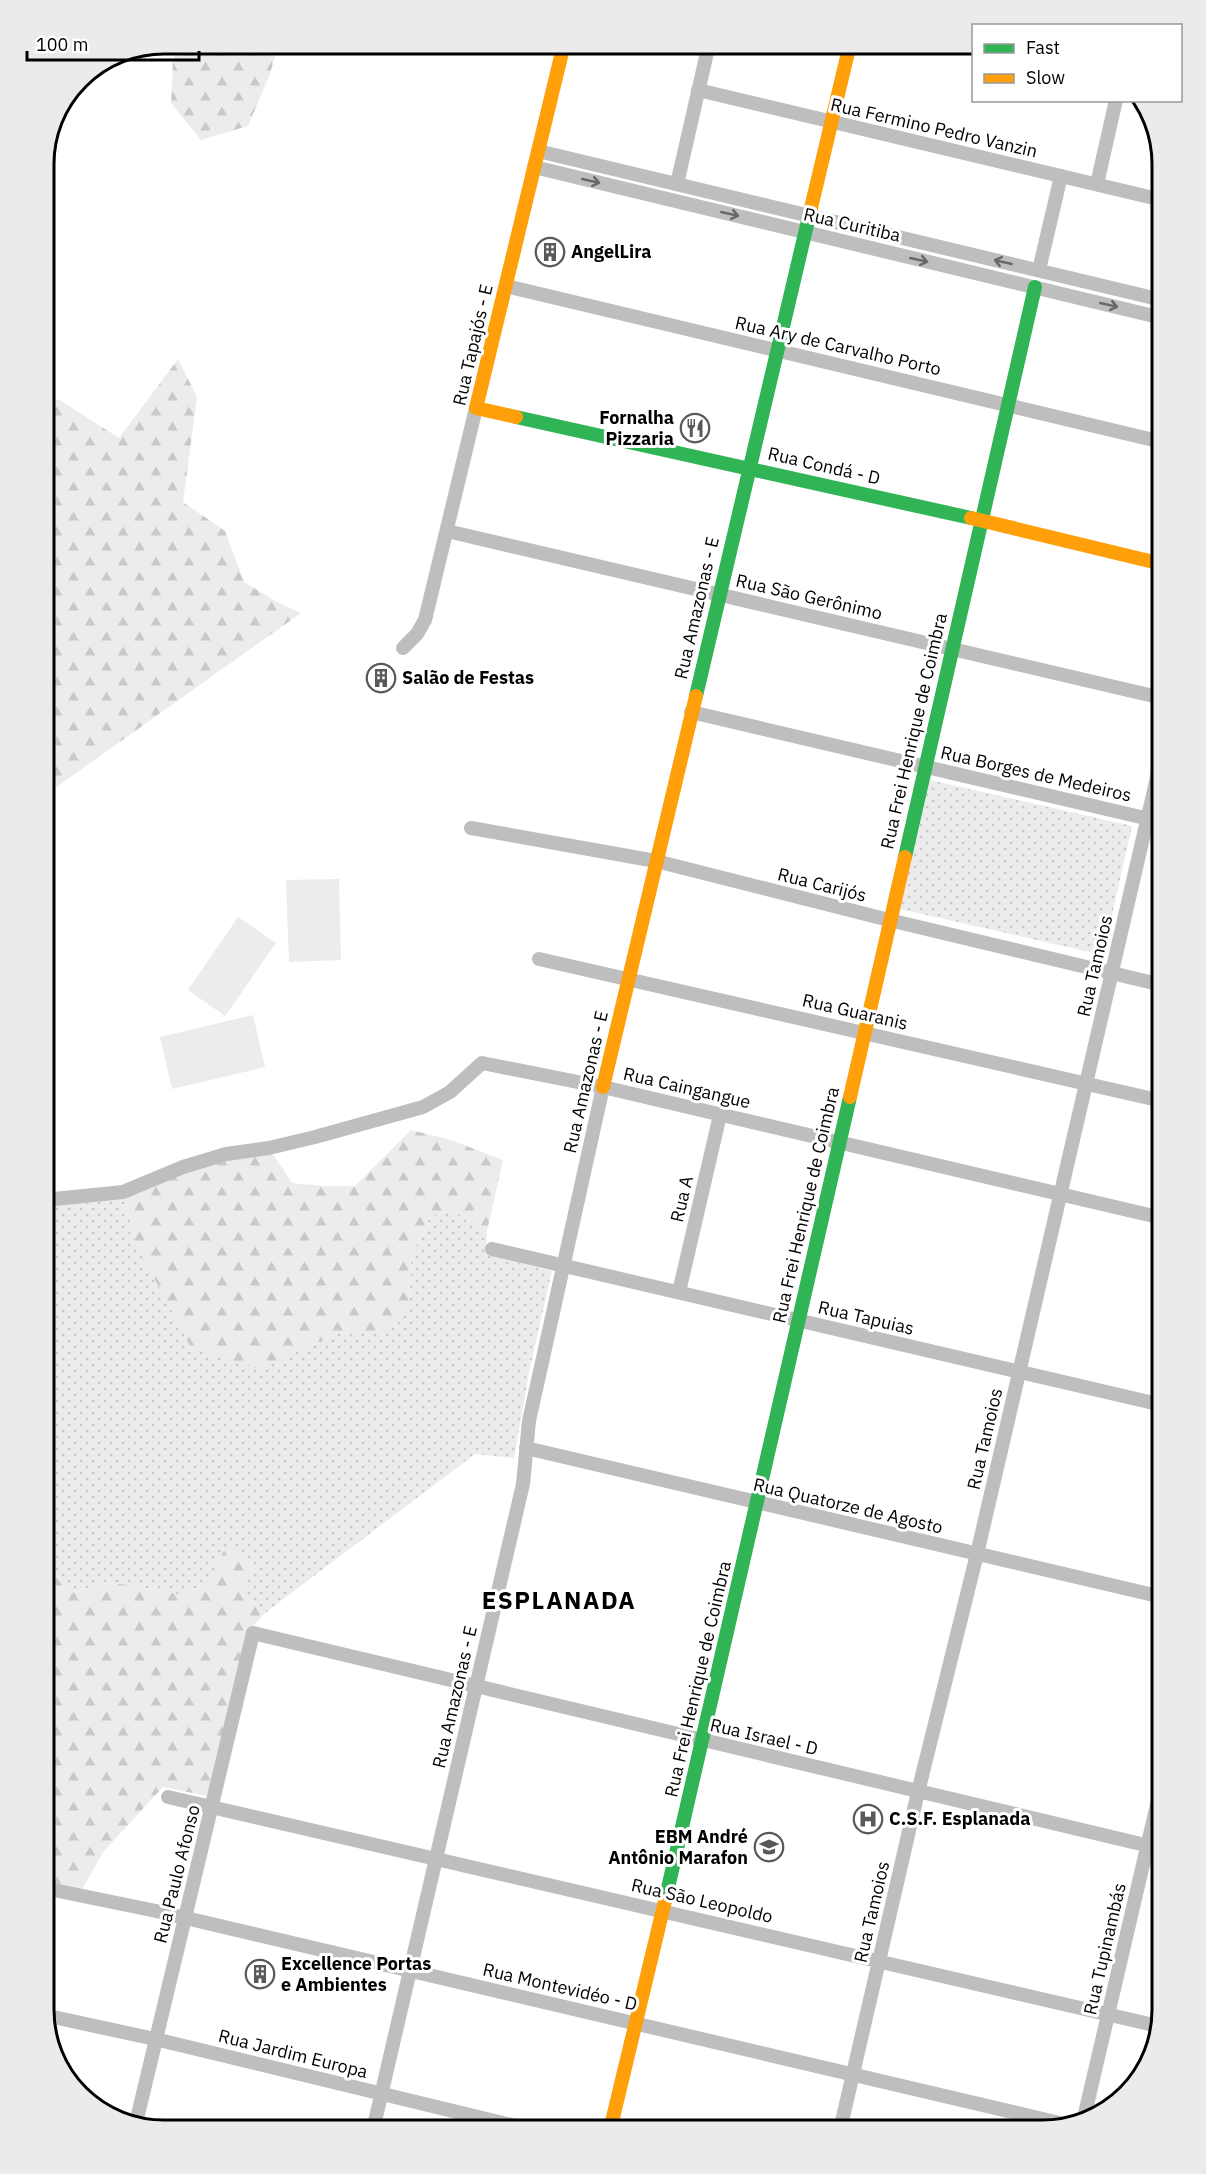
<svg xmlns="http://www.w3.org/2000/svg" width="1206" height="2174" font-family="'IBM Plex Sans',sans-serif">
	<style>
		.grass { fill: url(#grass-dots) }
		.forest { fill: url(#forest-firs) }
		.green { fill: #ececec }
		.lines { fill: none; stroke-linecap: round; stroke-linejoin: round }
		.street { stroke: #bebebe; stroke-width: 14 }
		.fast { stroke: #30b455; stroke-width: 14 }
		.slow { stroke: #ff9f0a; stroke-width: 14 }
		.oneway { stroke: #686868 }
		.labels { text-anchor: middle; stroke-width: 6; stroke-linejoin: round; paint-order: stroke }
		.street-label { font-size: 18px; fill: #000; stroke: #fff }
		.poi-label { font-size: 18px; font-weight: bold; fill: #000; stroke: #fff; text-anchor: start }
		.district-label { font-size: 24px; font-weight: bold; letter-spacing: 1.5px; fill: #000; stroke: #fff }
		.rim { fill: none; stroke: #000; stroke-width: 3 }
	</style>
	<defs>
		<pattern id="grass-dots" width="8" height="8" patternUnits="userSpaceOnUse" patternTransform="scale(1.5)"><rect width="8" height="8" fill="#ececec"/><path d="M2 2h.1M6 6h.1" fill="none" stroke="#c9c9c9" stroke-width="1.8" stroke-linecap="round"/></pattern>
		<pattern id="forest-firs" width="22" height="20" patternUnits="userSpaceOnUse" patternTransform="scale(1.5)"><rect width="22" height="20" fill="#ececec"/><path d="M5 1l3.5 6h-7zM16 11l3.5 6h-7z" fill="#c9c9c9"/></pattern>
	</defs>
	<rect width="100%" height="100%" fill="#fff"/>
	<g class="grass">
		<path d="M930,780l202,46 -29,129 -203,-46z"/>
		<path d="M123,1192l14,53 27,50 94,74 80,-36 47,-3 24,-23 2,-49 17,-38 12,-9 24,5 23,15 -1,21 14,6 52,13 -22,97 -16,90 -39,-4 -210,159 -22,-19 -20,-42 -15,33 -31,9 -67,-12 -40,11 -26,-29v-364z"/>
	</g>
	<g class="forest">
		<path d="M182,44h96l-8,30 -22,52 -47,14 -30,-37 2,-44z"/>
		<path d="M178,359l19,38 -14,105 42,29 19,51 33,20 24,11 -257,183v-385l14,-12 61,39z"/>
		<path d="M411,1130l40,10 52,20 -16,71 -23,-15 -24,-5 -12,9 -17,38 -2,49 -24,23 -47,3 -79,36 -68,-21 -54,-103 -14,-53 146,-44 23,35 31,3h32z"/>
		<path d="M235,1547l18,17 -10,30 22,19 -17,19 -41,164 -44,-9 -59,64 -22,38 -38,-8v-317l26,29 40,-11 67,12 31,-9 15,-33z"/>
	</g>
	<g class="green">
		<path d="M339,879l2,81 -52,2 -3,-82z"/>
		<path d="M238,917l38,26 -51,73 -37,-26z"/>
		<path d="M253,1015l12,52 -93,22 -12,-52z"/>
	</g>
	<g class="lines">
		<g class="street">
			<path d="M698,90l464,110"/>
			<path d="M538,151l624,149"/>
			<path d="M534,167l628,151"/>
			<path d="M677,184l32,-140"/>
			<path d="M1097,184l19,-84"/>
			<path d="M1039,270l22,-94"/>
			<path d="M506,286l656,156"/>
			<path d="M447,531l715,167"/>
			<path d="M403,648l14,-14 8,-14 51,-212"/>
			<path d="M691,712l471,110"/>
			<path d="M471,828l185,33 233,59 273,65"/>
			<path d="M539,959l623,142"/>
			<path d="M44,1200l79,-8 60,-25 43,-13 43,-6 46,-11 108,-30 27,-15 32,-29 121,24 559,131"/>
			<path d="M492,1249l670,156"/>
			<path d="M679,1292l41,-177"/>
			<path d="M526,1448l636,149"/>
			<path d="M168,1797l990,229"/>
			<path d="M44,1888l112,23 912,214"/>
			<path d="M44,2015l111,24 377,91"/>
			<path d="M1083,2122l79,-339"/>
			<path d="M136,2123l117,-490 909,216"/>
			<path d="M373,2130l150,-646 6,-63 74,-334"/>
			<path d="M840,2130l78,-338 59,-238 185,-798"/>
		</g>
		<g class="fast">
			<path d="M516,417l455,101"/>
			<path d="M696,696l115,-488"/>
			<path d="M905,857l130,-570"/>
			<path d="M665,1901l185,-804"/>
		</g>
		<g class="slow">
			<path d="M811,208l39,-164"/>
			<path d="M516,417l-40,-9 88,-364"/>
			<path d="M971,518l191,46"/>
			<path d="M603,1087l93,-391"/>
			<path d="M850,1097l55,-240"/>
			<path d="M610,2130l55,-229"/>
		</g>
	</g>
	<defs><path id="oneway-shaft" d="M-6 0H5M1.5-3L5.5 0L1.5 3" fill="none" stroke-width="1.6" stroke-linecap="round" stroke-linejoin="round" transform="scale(1.5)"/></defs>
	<g class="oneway">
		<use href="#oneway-shaft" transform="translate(591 181) rotate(13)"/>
		<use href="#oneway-shaft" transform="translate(730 214) rotate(13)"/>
		<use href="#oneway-shaft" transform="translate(919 260) rotate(13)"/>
		<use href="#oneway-shaft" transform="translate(1003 262) rotate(-167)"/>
		<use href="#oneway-shaft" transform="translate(1109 305) rotate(13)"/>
	</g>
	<defs>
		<g id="building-ring" transform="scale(1.5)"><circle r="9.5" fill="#fff" stroke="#595959" stroke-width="1.5"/><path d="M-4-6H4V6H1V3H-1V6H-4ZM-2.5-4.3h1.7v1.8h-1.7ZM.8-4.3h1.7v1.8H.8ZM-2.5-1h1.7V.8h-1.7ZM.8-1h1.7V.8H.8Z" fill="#595959"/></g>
		<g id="restaurant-ring" transform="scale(1.5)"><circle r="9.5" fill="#fff" stroke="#595959" stroke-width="1.5"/><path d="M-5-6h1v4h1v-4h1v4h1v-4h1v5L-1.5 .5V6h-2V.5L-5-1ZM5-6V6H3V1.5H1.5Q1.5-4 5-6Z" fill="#595959"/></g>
		<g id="hospital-ring" transform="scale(1.5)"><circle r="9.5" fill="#fff" stroke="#595959" stroke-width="1.5"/><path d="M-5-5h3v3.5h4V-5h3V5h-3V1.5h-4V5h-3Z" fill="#595959"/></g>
		<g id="school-ring" transform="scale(1.5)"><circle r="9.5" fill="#fff" stroke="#595959" stroke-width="1.5"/><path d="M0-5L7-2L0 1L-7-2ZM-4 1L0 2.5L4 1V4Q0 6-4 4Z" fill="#595959"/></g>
	</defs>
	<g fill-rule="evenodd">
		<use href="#building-ring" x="550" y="252"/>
		<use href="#restaurant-ring" x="695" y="428"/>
		<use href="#building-ring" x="381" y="678"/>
		<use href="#hospital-ring" x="868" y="1819"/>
		<use href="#school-ring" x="769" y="1847"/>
		<use href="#building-ring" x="260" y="1974"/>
	</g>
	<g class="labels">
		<g class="street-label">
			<text transform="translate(934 128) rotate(13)" y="6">Rua Fermino Pedro Vanzin</text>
			<text transform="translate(852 225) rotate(13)" y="6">Rua Curitiba</text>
			<text transform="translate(473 345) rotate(-77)" y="6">Rua Tapajós - E</text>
			<text transform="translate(838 346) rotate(13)" y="6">Rua Ary de Carvalho Porto</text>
			<text transform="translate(824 466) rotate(13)" y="6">Rua Condá - D</text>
			<text transform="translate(809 597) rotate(13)" y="6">Rua São Gerônimo</text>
			<text transform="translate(697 608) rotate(-77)" y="6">Rua Amazonas - E</text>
			<text transform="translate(914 731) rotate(-77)" y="6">Rua Frei Henrique de Coimbra</text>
			<text transform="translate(1036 774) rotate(13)" y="6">Rua Borges de Medeiros</text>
			<text transform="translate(822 885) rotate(14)" y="6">Rua Carijós</text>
			<text transform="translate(1095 966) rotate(-77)" y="6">Rua Tamoios</text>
			<text transform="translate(855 1012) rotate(13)" y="6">Rua Guaranis</text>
			<text transform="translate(586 1082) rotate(-77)" y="6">Rua Amazonas - E</text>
			<text transform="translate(687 1088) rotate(13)" y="6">Rua Caingangue</text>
			<text transform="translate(682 1199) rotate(-77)" y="6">Rua A</text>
			<text transform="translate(806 1205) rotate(-77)" y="6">Rua Frei Henrique de Coimbra</text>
			<text transform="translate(866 1318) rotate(13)" y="6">Rua Tapuias</text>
			<text transform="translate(985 1439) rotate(-77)" y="6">Rua Tamoios</text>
			<text transform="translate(848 1506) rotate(13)" y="6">Rua Quatorze de Agosto</text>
			<text transform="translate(698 1679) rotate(-77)" y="6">Rua Frei Henrique de Coimbra</text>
			<text transform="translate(455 1697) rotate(-77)" y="6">Rua Amazonas - E</text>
			<text transform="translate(764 1737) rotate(13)" y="6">Rua Israel - D</text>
			<text transform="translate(177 1874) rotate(-76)" y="6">Rua Paulo Afonso</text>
			<text transform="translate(702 1901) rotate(13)" y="6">Rua São Leopoldo</text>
			<text transform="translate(872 1912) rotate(-77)" y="6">Rua Tamoios</text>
			<text transform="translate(1105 1949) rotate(-77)" y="6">Rua Tupinambás</text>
			<text transform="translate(560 1987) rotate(13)" y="6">Rua Montevidéo - D</text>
			<text transform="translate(293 2054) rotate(14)" y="6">Rua Jardim Europa</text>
		</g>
		<g class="poi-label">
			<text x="571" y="258">AngelLira</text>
			<text x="674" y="424" text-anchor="end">Fornalha<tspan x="674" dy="21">Pizzaria</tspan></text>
			<text x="402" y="684">Salão de Festas</text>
			<text x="889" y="1825">C.S.F. Esplanada</text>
			<text x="748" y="1843" text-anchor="end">EBM André<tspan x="748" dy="21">Antônio Marafon</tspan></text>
			<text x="281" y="1970">Excellence Portas<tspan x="281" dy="21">e Ambientes</tspan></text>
		</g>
		<g class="district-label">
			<text x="559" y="1609">ESPLANADA</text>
		</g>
	</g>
	<path d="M0 0H1206V2174H0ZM164 54H1042A110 110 0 0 1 1152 164V2010A110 110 0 0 1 1042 2120H164A110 110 0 0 1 54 2010V164A110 110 0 0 1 164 54Z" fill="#ebebeb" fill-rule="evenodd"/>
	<path class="rim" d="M164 54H1042A110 110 0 0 1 1152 164V2010A110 110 0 0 1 1042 2120H164A110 110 0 0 1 54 2010V164A110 110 0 0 1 164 54Z"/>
	<rect x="972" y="24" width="210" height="78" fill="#ffffff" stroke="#999999" stroke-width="1.5"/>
	<rect x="984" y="44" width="30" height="9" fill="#30b455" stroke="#999999" stroke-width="1.5"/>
	<text x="1026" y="54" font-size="18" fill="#000000">Fast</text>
	<rect x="984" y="74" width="30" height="9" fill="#ff9f0a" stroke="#999999" stroke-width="1.5"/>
	<text x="1026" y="84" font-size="18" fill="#000000">Slow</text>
	<path d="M27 51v9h172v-9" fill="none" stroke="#000000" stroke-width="3"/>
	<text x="36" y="51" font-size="18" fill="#000000" stroke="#ffffff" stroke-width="4.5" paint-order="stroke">100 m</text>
</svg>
